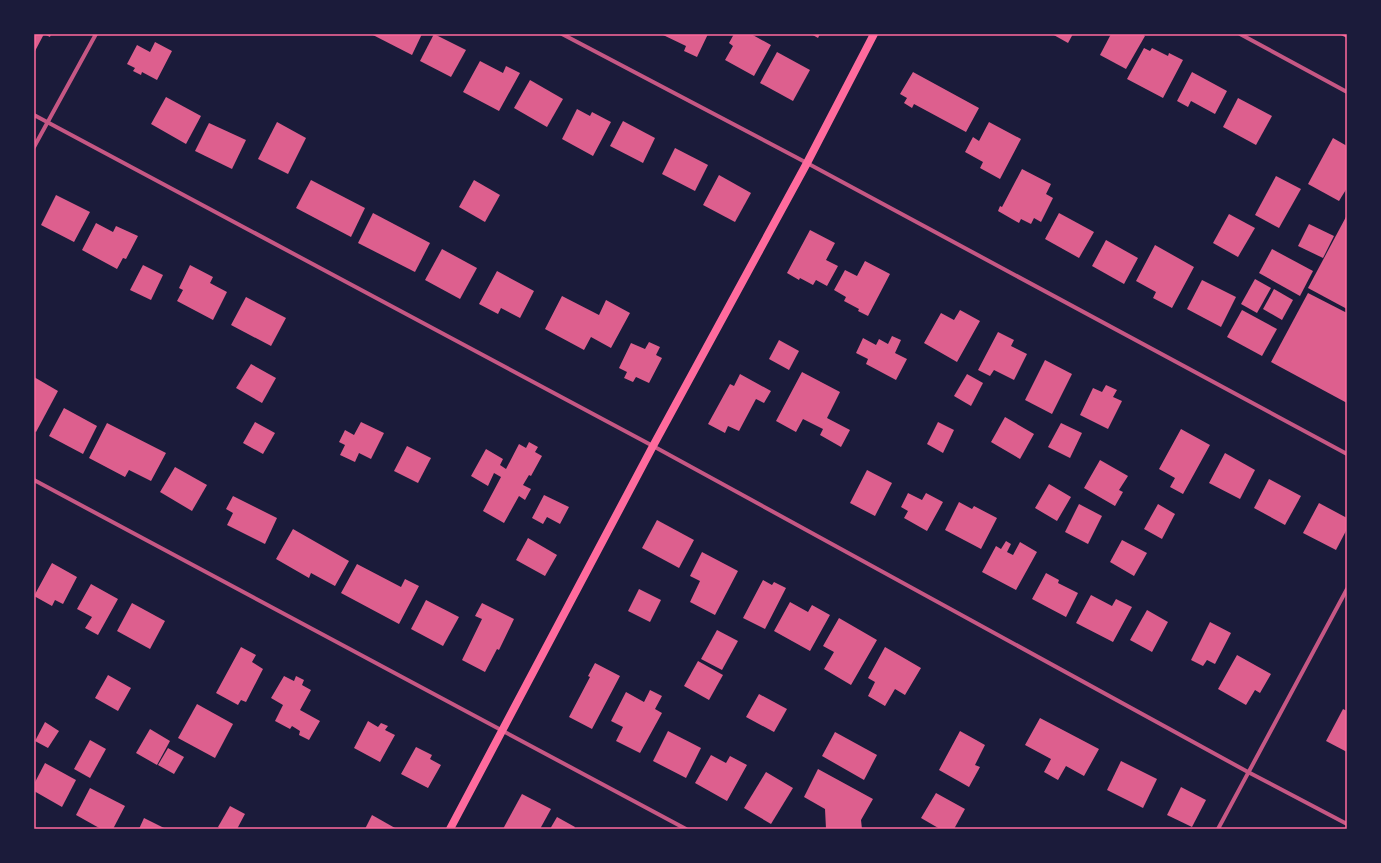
<svg xmlns="http://www.w3.org/2000/svg" width="1381" height="863" font-family="'Open Sans',sans-serif">
	<style>
		.building { fill: #dd5f8e }
		.lines { fill: none; stroke-linecap: round; stroke-linejoin: round }
		.minor { stroke: #c65784; stroke-width: 4 }
		.secondary { stroke: #ff6b9d; stroke-width: 8 }
		.neatline { fill: none; stroke: #ff6b9d; stroke-width: 1.5 }
	</style>
	<rect width="100%" height="100%" fill="#1b1b3a"/>
	<g class="building">
		<path d="M34,34h17l-1,3 -6,-3 -10,19z"/>
		<path d="M371,34h51l-10,21z"/>
		<path d="M434,34l32,16 -15,27 -31,-16z"/>
		<path d="M661,34h47l-11,23 -13,-6 2,-5z"/>
		<path d="M734,34h17l20,11 -17,31 -29,-16 8,-14 -4,-3z"/>
		<path d="M811,34h9l-2,4z"/>
		<path d="M1052,34h21l-5,9z"/>
		<path d="M1111,34h31l3,2 -19,33 -26,-14z"/>
		<path d="M1339,34h8v4z"/>
		<path d="M155,42l17,9 -15,29 -15,-8 -1,3 -8,-4 2,-3 -8,-4 10,-19 13,7z"/>
		<path d="M1144,48l6,3 2,-3 16,8 1,-3 14,7 -20,38 -36,-19z"/>
		<path d="M777,52l33,18 -17,31 -33,-18z"/>
		<path d="M480,61l23,12 3,-7 14,7 -21,38 -36,-19z"/>
		<path d="M913,72l66,36 -13,24 -52,-28 -2,4 -8,-5 3,-5 -7,-4z"/>
		<path d="M1192,72l35,19 -12,23 -24,-13 -3,6 -11,-6z"/>
		<path d="M530,80l33,19 -16,28 -33,-19z"/>
		<path d="M166,97l35,19 -15,28 -35,-20z"/>
		<path d="M1238,98l34,18 -16,29 -33,-18z"/>
		<path d="M577,109l13,7 2,-4 19,10 -18,34 -31,-17z"/>
		<path d="M623,121l32,17 -12,25 -33,-17z"/>
		<path d="M277,122l29,16 -18,36 -30,-15z"/>
		<path d="M989,122l32,17 -21,40 -20,-11 3,-6 -18,-10 8,-15 6,4z"/>
		<path d="M209,123l37,17 -14,29 -37,-18z"/>
		<path d="M1333,138l14,8v42l-8,13 -31,-17z"/>
		<path d="M675,148l33,17 -13,26 -33,-17z"/>
		<path d="M1022,169l29,15 -5,10 7,4 -12,24 -7,-4 -3,6 -10,-5 -2,4 -21,-12 2,-5 2,1z"/>
		<path d="M719,175l32,18 -16,29 -32,-17z"/>
		<path d="M1276,176l25,13 -22,39 -24,-13z"/>
		<path d="M311,180l54,28 -14,29 -55,-29z"/>
		<path d="M474,180l26,15 -15,27 -26,-15z"/>
		<path d="M56,195l34,17 -16,30 -33,-17z"/>
		<path d="M373,213l57,30 -15,29 -57,-29z"/>
		<path d="M1059,213l35,19 -15,26 -34,-19z"/>
		<path d="M1229,214l26,14 -17,29 -25,-14z"/>
		<path d="M1347,215v94l-39,-21z"/>
		<path d="M96,223l17,9 3,-6 22,10 -12,23 -3,-1 -6,11 -35,-19z"/>
		<path d="M1309,224l25,12 -11,22 -25,-12z"/>
		<path d="M810,230l25,13 -9,17 12,6 -11,20 -11,-6 -3,5 -13,-7 -1,2 -12,-7z"/>
		<path d="M1106,240l32,18 -14,26 -32,-18z"/>
		<path d="M1155,245l39,22 -22,41 -19,-10 3,-6 -20,-11z"/>
		<path d="M442,249l35,19 -17,31 -35,-19z"/>
		<path d="M1272,249l41,22 -13,25 -41,-23z"/>
		<path d="M865,261l25,13 -22,42 -10,-5 1,-2 -15,-8 2,-4 -12,-7 11,-20 12,6z"/>
		<path d="M143,265l20,10 -12,25 -21,-10z"/>
		<path d="M190,265l23,12 -3,6 17,9 -14,28 -36,-19 6,-11 -4,-2z"/>
		<path d="M497,271l37,20 -14,27 -19,-10 -3,6 -19,-10z"/>
		<path d="M1255,279l16,9 -14,25 -16,-9z"/>
		<path d="M1202,280l34,17 -15,30 -34,-18z"/>
		<path d="M1274,289l19,11 -11,20 -19,-11z"/>
		<path d="M1308,293l39,20v90l-76,-41z"/>
		<path d="M562,296l37,19 7,-15 24,13 -19,35 -20,-11 -7,13 -39,-21z"/>
		<path d="M246,297l40,21 -15,28 -40,-21z"/>
		<path d="M960,310l20,11 -23,41 -33,-19 17,-30 13,7z"/>
		<path d="M1242,310l35,19 -15,27 -35,-19z"/>
		<path d="M998,332l16,8 -3,6 16,8 -13,26 -20,-10 -4,6 -12,-6z"/>
		<path d="M892,336l9,4 -6,13 12,6 -11,21 -30,-16 2,-5 -12,-6 7,-15 13,7 3,-6 9,5z"/>
		<path d="M779,340l20,11 -10,19 -20,-11z"/>
		<path d="M649,342l11,5 -4,8 6,3 -13,25 -13,-6 -3,5 -9,-4 3,-6 -8,-4 12,-25 14,6z"/>
		<path d="M1045,360l27,14 -20,40 -27,-14z"/>
		<path d="M251,364l25,14 -14,25 -26,-15z"/>
		<path d="M802,372l38,20 -13,26 23,12 -9,17 -21,-12 3,-6 -20,-10 -7,13 -20,-11z"/>
		<path d="M740,374l31,17 -7,12 -8,-4 -17,32 -11,-5 -3,7 -17,-9 22,-40 4,2z"/>
		<path d="M967,374l16,9 -12,23 -17,-10z"/>
		<path d="M34,377l24,14 -22,41 -2,-1z"/>
		<path d="M1106,385l11,5 -4,7 9,4 -14,28 -28,-14 13,-27 9,4z"/>
		<path d="M64,408l33,18 -14,28 -34,-18z"/>
		<path d="M1005,417l29,17 -14,25 -29,-17z"/>
		<path d="M255,422l20,11 -12,21 -20,-11z"/>
		<path d="M361,422l23,11 -13,26 -12,-6 -4,9 -15,-7 5,-10 -6,-3 6,-12 9,5z"/>
		<path d="M938,422l16,8 -11,23 -16,-9z"/>
		<path d="M107,423l59,30 -15,28 -22,-11 -4,7 -36,-19z"/>
		<path d="M1061,423l21,10 -12,25 -22,-11z"/>
		<path d="M1181,429l29,16 -27,49 -13,-7 5,-9 -16,-9z"/>
		<path d="M529,442l9,5 -3,5 7,4 -11,20 -2,-1 -6,10 8,4 -6,11 -6,-4 -15,27 -21,-12 18,-34 -7,-4 -6,13 -17,-10 15,-27 17,10 -3,6 6,4 13,-25 7,4z"/>
		<path d="M407,446l24,12 -13,25 -24,-12z"/>
		<path d="M1225,453l30,17 -15,29 -31,-16z"/>
		<path d="M1100,460l28,16 -9,14 4,2 -8,14 -31,-18z"/>
		<path d="M175,467l32,18 -15,26 -32,-19z"/>
		<path d="M867,470l25,13 -17,33 -25,-13z"/>
		<path d="M1269,479l32,17 -16,29 -31,-17z"/>
		<path d="M1049,484l22,13 -14,24 -22,-13z"/>
		<path d="M908,493l14,7 4,-7 17,9 -16,29 -23,-13 4,-7 -7,-4z"/>
		<path d="M544,495l25,12 -9,17 -13,-7 -4,7 -11,-6z"/>
		<path d="M233,496l44,22 -12,26 -38,-19 6,-12 -7,-4z"/>
		<path d="M959,502l13,7 2,-3 23,12 -16,31 -36,-19z"/>
		<path d="M1319,503l28,15v11l-11,21 -33,-17z"/>
		<path d="M1079,504l23,12 -14,28 -23,-12z"/>
		<path d="M1158,504l17,10 -13,25 -18,-10z"/>
		<path d="M657,520l37,20 -15,28 -37,-20z"/>
		<path d="M293,529l56,32 -14,25 -24,-13 -2,5 -33,-19z"/>
		<path d="M528,538l29,17 -12,21 -29,-16z"/>
		<path d="M1122,540l25,13 -13,23 -24,-14z"/>
		<path d="M1006,541l5,3 -4,8 6,3 7,-13 17,10 -21,38 -34,-18 14,-26 5,3z"/>
		<path d="M702,552l36,19 -23,44 -25,-13 10,-21 -10,-5z"/>
		<path d="M52,563l25,14 -14,27 -8,-4 -3,6 -18,-10z"/>
		<path d="M357,564l44,23 4,-8 14,7 -20,38 -58,-31z"/>
		<path d="M1046,573l13,7 -1,3 20,10 -12,24 -34,-18z"/>
		<path d="M763,580l9,5 2,-3 12,6 -21,41 -22,-11z"/>
		<path d="M91,584l27,15 -20,36 -13,-7 7,-11 -15,-8z"/>
		<path d="M639,589l22,11 -11,22 -22,-11z"/>
		<path d="M1091,595l21,11 4,-7 16,8 -19,35 -37,-19z"/>
		<path d="M426,600l33,17 -16,29 -32,-17z"/>
		<path d="M790,602l18,10 4,-7 18,10 -20,36 -36,-20z"/>
		<path d="M132,603l33,18 -15,28 -33,-18z"/>
		<path d="M482,603l32,16 -15,31 -2,-1 -12,23 -23,-12 20,-41 -7,-3z"/>
		<path d="M1147,610l21,12 -16,30 -22,-12z"/>
		<path d="M839,618l38,22 -26,45 -27,-16 10,-17 -11,-6z"/>
		<path d="M1210,622l21,11 -16,31 -8,-4 -4,6 -12,-6z"/>
		<path d="M717,630l21,11 -16,29 -21,-11z"/>
		<path d="M241,647l15,8 -4,7 11,7 -17,33 -5,-2 -3,5 -22,-12z"/>
		<path d="M885,647l36,21 -16,27 -10,-6 -10,17 -17,-10 7,-14 -7,-4z"/>
		<path d="M1237,655l34,19 -11,19 -5,-3 -9,15 -28,-16z"/>
		<path d="M698,661l25,14 -14,25 -25,-14z"/>
		<path d="M595,663l25,13 -28,53 -23,-12 21,-40 -2,-1z"/>
		<path d="M108,675l23,13 -13,23 -23,-13z"/>
		<path d="M284,676l10,5 2,-5 8,4 -2,5 9,5 -11,20 20,11 -11,19 -10,-5 1,-4 -8,-5 -2,3 -15,-8 8,-16 -12,-7z"/>
		<path d="M650,690l12,6 -7,13 7,4 -22,40 -24,-12 7,-14 -12,-6 15,-29 18,10z"/>
		<path d="M759,694l28,15 -13,23 -28,-15z"/>
		<path d="M197,704l36,20 -18,34 -37,-20z"/>
		<path d="M1343,709l4,2v41l-21,-11z"/>
		<path d="M1040,718l59,31 -15,27 -18,-10 -8,14 -14,-8 7,-13 -26,-14z"/>
		<path d="M368,721l10,6 3,-4 7,3 -3,4 10,5 -15,27 -26,-14z"/>
		<path d="M45,722l14,9 -11,17 -13,-7z"/>
		<path d="M150,729l20,12 -13,24 -21,-12z"/>
		<path d="M668,731l33,17 -15,30 -33,-17z"/>
		<path d="M960,731l25,14 -10,20 5,2 -11,20 -30,-17z"/>
		<path d="M835,732l42,23 -13,25 -42,-24z"/>
		<path d="M90,740l16,9 -16,29 -16,-9z"/>
		<path d="M416,747l16,8 -2,4 11,6 -13,23 -27,-14z"/>
		<path d="M168,748l16,9 -10,17 -16,-9z"/>
		<path d="M711,755l15,8 4,-7 17,9 -20,36 -32,-18z"/>
		<path d="M1121,761l36,18 -14,29 -36,-18z"/>
		<path d="M45,763l31,17 -14,27 -28,-16v-7z"/>
		<path d="M818,769l55,30 -12,21 1,9h-36l-1,-20 -21,-12z"/>
		<path d="M766,772l27,16 -22,36 -27,-16z"/>
		<path d="M1181,787l25,13 -14,27 -25,-12z"/>
		<path d="M90,788l35,18 -12,23h-12l-25,-14z"/>
		<path d="M936,793l29,16 -11,20h-14l-19,-11z"/>
		<path d="M522,794l29,15 -11,20h-37z"/>
		<path d="M230,806l15,8 -8,15h-16l-3,-2z"/>
		<path d="M372,815l23,13 -1,1h-29z"/>
		<path d="M557,817l18,10 -1,2h-24z"/>
		<path d="M144,818l22,11h-27z"/>
	</g>
	<g class="lines">
		<g class="minor">
			<path d="M562,34l245,129 540,291"/>
			<path d="M1240,34l107,58"/>
			<path d="M34,115l619,331 595,326 99,52"/>
			<path d="M34,147l62,-113"/>
			<path d="M34,480l652,349"/>
			<path d="M1218,829l129,-240"/>
		</g>
		<path class="secondary" d="M450,829l203,-383 154,-283 67,-129"/>
	</g>
	<rect width="1381" height="863" fill="none" stroke="#1b1b3a" stroke-width="70"/>
	<rect x="35" y="35" width="1311" height="793" class="neatline"/>
</svg>
